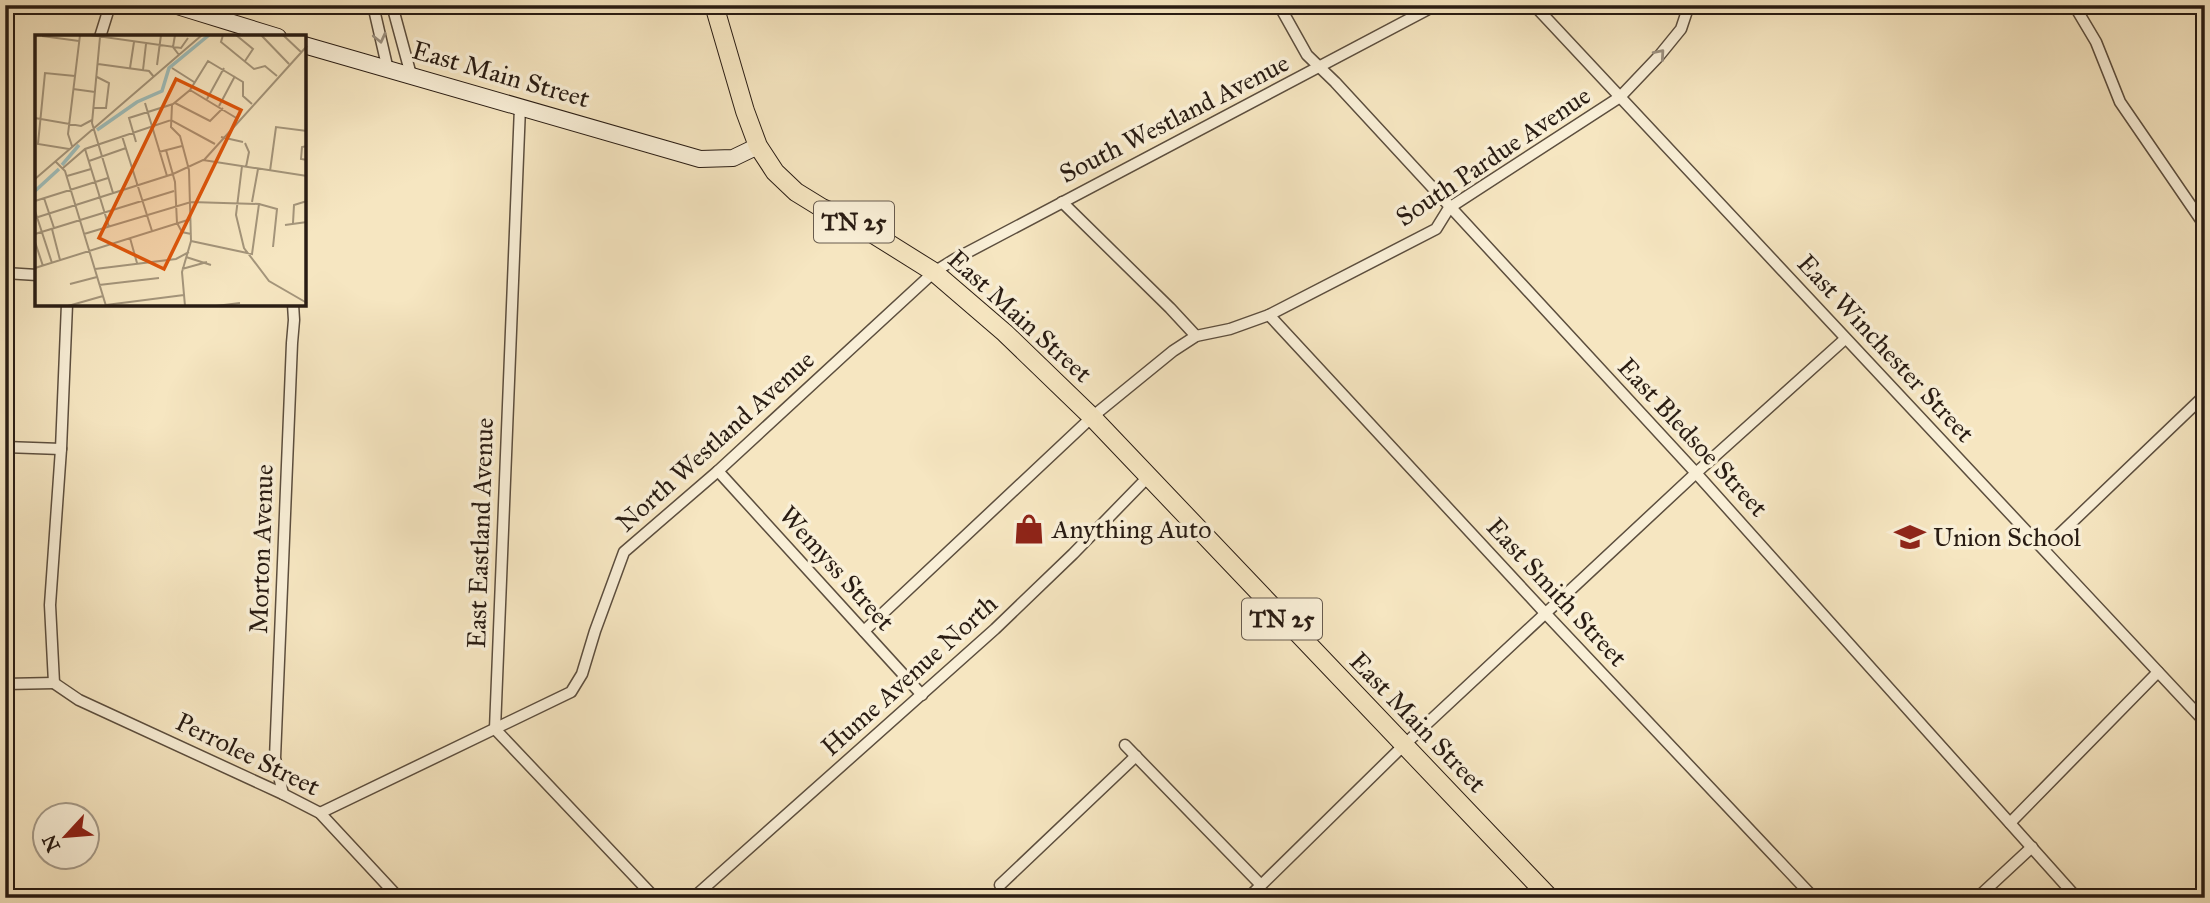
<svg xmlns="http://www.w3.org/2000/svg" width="2210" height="903" font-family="'IM FELL Great Primer',serif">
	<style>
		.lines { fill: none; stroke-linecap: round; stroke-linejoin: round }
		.street-casing { stroke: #5c4e3e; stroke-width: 13 }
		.secondary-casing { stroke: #291c13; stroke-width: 18 }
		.primary-casing { stroke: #291c13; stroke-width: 20 }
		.street { stroke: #f9efd7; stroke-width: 10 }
		.secondary { stroke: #f9efd7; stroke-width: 16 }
		.primary { stroke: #f6e6c1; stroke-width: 18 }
		.oneway { stroke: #9b907f }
		.labels { text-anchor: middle; stroke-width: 7; stroke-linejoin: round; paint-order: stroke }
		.shield { fill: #f9efd7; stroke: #675b4e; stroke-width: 2 }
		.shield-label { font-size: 24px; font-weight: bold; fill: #291c13 }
		.street-label { font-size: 26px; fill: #291c13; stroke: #f9efd7 }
		.poi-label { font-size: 26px; fill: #291c13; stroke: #f9efd7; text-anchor: start }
		.inset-river { fill: none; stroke: #9fbebb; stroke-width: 3.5 }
		.inset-road { fill: none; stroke: #a4957b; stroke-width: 2 }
		.view { fill: #de560c; fill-opacity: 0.15; stroke: #de560c; stroke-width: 3.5 }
		.inset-edge { fill: none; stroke: #291c13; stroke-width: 3.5 }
	</style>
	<rect width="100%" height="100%" fill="#f6e6c1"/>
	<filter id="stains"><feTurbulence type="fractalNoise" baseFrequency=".00286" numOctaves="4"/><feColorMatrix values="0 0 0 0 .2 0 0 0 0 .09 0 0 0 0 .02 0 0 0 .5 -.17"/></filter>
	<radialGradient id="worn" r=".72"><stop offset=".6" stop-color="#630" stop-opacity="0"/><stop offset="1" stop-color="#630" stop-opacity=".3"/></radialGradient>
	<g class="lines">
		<g class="street-casing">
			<g id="street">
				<path d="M373,5l15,65"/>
				<path d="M392,5l19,70"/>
				<path d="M1279,5l28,50 28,27 361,391 381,425"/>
				<path d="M1534,5l671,717"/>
				<path d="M2074,5l22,37 24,60 85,124"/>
				<path d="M100,37l10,-32"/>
				<path d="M520,107l-25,622 160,169"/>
				<path d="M1062,202l108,106 26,28"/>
				<path d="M5,273l32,2"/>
				<path d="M1269,315l277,299 268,284"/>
				<path d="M5,447l56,2"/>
				<path d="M718,471l204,224"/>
				<path d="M2044,549l161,-154"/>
				<path d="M864,631l228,-214 81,-66 23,-15 34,-7 39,-14 167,-86 13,-21 171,-111 39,-41 22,-27 8,-24"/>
				<path d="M54,683l25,17 204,94 37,19 79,85"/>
				<path d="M54,683l-4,-78 11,-156 6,-145"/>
				<path d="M5,684l49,-1"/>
				<path d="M1125,745l136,140"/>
				<path d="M283,794l-8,-36 17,-415 2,-23 -1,-16"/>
				<path d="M320,813l251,-121 11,-18 13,-43 29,-79 94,-81 216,-199 21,-13 481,-254"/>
				<path d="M2010,823l148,-151"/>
				<path d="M1000,885l136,-129"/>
				<path d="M693,898l302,-269 78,-75 75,-77"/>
				<path d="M1248,898l155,-152 293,-273 149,-134"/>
				<path d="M1977,898l55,-51"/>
			</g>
		</g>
		<g class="secondary-casing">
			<g id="secondary">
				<path d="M174,5l104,32"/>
				<path d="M304,45l396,114 33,-1 25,-12"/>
			</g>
		</g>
		<g class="primary-casing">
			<path id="primary" d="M714,5l31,106 13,35 17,26 21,20 26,16 32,14 80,50 71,61 87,84 458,481"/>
		</g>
		<use href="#street" class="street"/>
		<use href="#secondary" class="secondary"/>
		<use href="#primary" class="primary"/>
	</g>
	<defs><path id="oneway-chevron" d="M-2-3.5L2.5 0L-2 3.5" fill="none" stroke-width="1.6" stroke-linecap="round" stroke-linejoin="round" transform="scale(1.75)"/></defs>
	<g class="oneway">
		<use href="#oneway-chevron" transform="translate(380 38) rotate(77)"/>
		<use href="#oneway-chevron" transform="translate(1660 54) rotate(-49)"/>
	</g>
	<defs>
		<g id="shop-bare" transform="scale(2.415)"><path d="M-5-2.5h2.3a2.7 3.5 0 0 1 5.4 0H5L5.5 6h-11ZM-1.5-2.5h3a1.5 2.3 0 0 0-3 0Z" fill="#8f2418" stroke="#f9efd7" stroke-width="2.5" paint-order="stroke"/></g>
		<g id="school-bare" transform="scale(2.415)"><path d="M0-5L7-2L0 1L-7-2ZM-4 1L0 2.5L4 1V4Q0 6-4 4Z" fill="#8f2418" stroke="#f9efd7" stroke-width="2.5" paint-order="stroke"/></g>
	</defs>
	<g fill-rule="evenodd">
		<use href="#shop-bare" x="1029" y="529"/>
		<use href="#school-bare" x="1910" y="537"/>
	</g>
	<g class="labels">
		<g class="shield">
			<rect x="814" y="201.5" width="80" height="41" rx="5"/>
			<rect x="1242" y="598.5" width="80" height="41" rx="5"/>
		</g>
		<g class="shield-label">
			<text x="854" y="230">TN 25</text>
			<text x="1282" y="627">TN 25</text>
		</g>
		<g class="street-label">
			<text transform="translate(501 74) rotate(16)" y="9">East Main Street</text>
			<text transform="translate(1174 118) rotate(-27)" y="9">South Westland Avenue</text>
			<text transform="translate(1493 156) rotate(-34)" y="9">South Pardue Avenue</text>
			<text transform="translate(1020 316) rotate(42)" y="9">East Main Street</text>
			<text transform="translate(1886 348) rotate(47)" y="9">East Winchester Street</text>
			<text transform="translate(1693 437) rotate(47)" y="9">East Bledsoe Street</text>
			<text transform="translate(715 441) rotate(-42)" y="9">North Westland Avenue</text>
			<text transform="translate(480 533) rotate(-88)" y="9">East Eastland Avenue</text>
			<text transform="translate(261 549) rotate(-88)" y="9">Morton Avenue</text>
			<text transform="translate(837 568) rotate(48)" y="9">Wemyss Street</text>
			<text transform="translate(1557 592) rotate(47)" y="9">East Smith Street</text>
			<text transform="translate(909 675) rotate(-42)" y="9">Hume Avenue North</text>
			<text transform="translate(1418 722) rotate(46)" y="9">East Main Street</text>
			<text transform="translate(248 754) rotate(26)" y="9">Perrolee Street</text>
		</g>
		<g class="poi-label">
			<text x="1052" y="538">Anything Auto</text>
			<text x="1933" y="546">Union School</text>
		</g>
	</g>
	<g transform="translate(35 35)">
		<rect width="271" height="271" fill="#f6e6c1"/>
		<path class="inset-river" d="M62,95l40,-28 25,-11 7,-23 40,-33M27,130l17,-20M0,156l24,-22"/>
		<path class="inset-road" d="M55,0l91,13 7,-10M140,0l-2,12 6,8M188,0l-2,7 33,27 11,-3 12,10M201,0l17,14 -8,12M226,0l28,29M248,0l18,17M7,1l37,5M65,2l-8,86 21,70M63,29l51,7 5,6M122,30l4,-30M95,33l4,-26M137,33l22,14M108,35l3,-26M38,54l22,3M155,55l48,29M172,64l17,-31M110,68l22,73M140,68l35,18 13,-13M137,70l-1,22 9,9 9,34 2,71 -9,31 3,34M184,71l16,-30M59,73h12l3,-25 -12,-6M0,83l46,8 11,-6M87,101l30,95M186,102l22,5M101,107l-7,-24 44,-14 17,-14 18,-29 35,21v14l9,8M210,108l4,9 -3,15M37,111l-4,-12 12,-99M272,111l-5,1 -1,12 6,1M34,114l-31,-5 7,-71 30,3M50,114l24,78M131,115l9,32 2,41 5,9 9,2M124,117l23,-6M169,125l103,-114M54,126l37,-13M21,127l9,9 41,135M207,131l-6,49 8,33 25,33 38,22M28,133l22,-19 86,-29 44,24M235,136l6,-44 31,4M32,141l24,-7M0,144l167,-144M9,163l10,30M0,166l73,-23M217,167l6,-33M224,169l18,5 -4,38M0,176l17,52M0,183l138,-44 30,-14 104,16M258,188l1,-18 13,-4M250,190l22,-3M17,194l8,31M0,199l139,-43M49,199l107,-32 68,2 -7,50 -61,-13M95,203l7,25M0,207l8,24M151,222l25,8M0,233l156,-49M60,234l81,-10 13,-7M147,234l25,-7M35,249l27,-7M64,250l60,-7M71,270l78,-10M33,271l35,-10M181,271l24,-3"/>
		<path class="view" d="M141,44l65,31 -77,159 -65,-31z"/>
		<rect width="271" height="271" class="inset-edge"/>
	</g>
	<rect width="2210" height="903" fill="none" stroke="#f6e6c1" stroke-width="28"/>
	<rect x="7" y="7" width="2196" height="889" fill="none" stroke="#291c13" stroke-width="3.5"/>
	<rect x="14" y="14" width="2182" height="875" fill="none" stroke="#291c13" stroke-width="2"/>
	<g transform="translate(66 836) rotate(244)"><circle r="33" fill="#f9efd7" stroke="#a69b89" stroke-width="2"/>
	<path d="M0-5L12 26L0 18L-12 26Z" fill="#8f2418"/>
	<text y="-10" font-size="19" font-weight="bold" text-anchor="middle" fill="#291c13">N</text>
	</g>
	<rect width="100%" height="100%" filter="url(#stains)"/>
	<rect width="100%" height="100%" fill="url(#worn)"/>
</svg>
